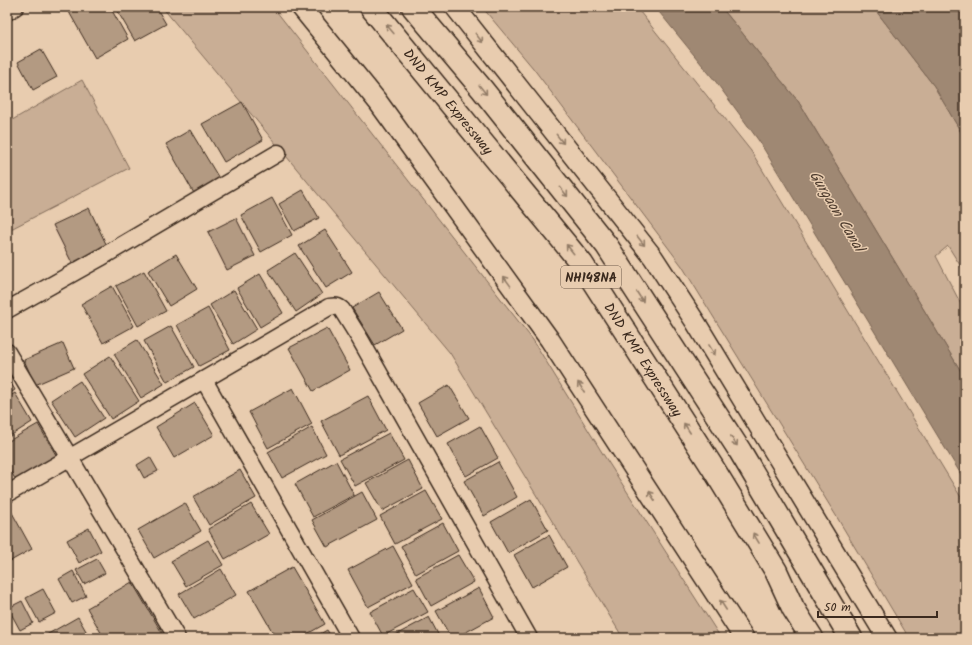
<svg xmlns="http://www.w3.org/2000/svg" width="972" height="645" font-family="Kalam,sans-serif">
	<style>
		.green { fill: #c9ae95; stroke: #826c5a }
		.water { fill: #9f8873; stroke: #776251 }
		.building { fill: #b39a82; stroke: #3b2a1e }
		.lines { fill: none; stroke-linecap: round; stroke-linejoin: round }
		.minor-casing { stroke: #3b2a1e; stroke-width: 19 }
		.tertiary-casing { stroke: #3b2a1e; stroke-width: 22 }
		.trunk-casing { stroke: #3b2a1e; stroke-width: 25 }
		.minor { stroke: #e8ccaf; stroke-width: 16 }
		.tertiary { stroke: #e8ccaf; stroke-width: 19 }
		.trunk { stroke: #e8ccaf; stroke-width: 22 }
		.oneway { stroke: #927b66 }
		.labels { text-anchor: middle; stroke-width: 3; stroke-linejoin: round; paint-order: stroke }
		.shield { fill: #e8ccaf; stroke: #6f5b4a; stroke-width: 1 }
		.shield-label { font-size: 13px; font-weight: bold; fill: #3b2a1e }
		.street-label { font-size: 14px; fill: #3b2a1e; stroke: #e8ccaf }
		.water-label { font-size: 15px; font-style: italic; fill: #4f3d2f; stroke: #e8ccaf }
	</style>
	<rect width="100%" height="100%" fill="#e8ccaf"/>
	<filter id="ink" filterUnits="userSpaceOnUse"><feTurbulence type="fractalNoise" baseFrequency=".025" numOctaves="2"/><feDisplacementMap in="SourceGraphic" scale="8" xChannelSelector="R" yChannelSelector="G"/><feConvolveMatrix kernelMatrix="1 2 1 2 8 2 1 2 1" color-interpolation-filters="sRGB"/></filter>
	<g filter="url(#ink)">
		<g class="green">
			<path d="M162,7h111l260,333 70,114 118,184h-98l-173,-285z"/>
			<path d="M482,7h154l115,144 214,353v134h-56l-74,-124 -153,-248 -149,-198z"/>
			<path d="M721,7h152l61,79 31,53v134l-17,-27 -12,10 29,56v66l-167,-277z"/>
			<path d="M82,80l47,88 -122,63v-108z"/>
		</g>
		<g class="water">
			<path d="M655,7h66l77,94 167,277v103l-206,-340 -43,-59z"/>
			<path d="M873,7h92v132l-31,-53z"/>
		</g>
		<g class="building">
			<path d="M77,7h33l18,32 -33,19 -26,-46z"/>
			<path d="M115,7h41l10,17 -31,17z"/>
			<path d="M41,49l16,28 -24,13 -15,-28z"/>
			<path d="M242,102l21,38 -39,22 -22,-38z"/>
			<path d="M190,130l30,50 -25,15 -29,-51z"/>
			<path d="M303,190l16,28 -25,13 -15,-27z"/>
			<path d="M272,198l20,37 -31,17 -20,-37z"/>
			<path d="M89,208l18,38 -35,17 -19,-38z"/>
			<path d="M236,218l19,38 -28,14 -19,-38z"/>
			<path d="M325,230l27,42 -26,16 -27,-42z"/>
			<path d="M295,253l27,41 -26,18 -28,-42z"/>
			<path d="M176,254l21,35 -28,17 -21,-35z"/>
			<path d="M144,271l22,40 -28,15 -22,-40z"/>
			<path d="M260,274l23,39 -23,14 -23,-39z"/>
			<path d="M112,286l22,40 -31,17 -22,-39z"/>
			<path d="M234,290l23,39 -24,15 -23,-39z"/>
			<path d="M379,292l23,37 -27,16 -23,-37z"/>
			<path d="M208,308l22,42 -31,16 -22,-41z"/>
			<path d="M171,326l23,41 -27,15 -23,-41z"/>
			<path d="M327,328l23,42 -37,21 -24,-43z"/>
			<path d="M137,340l27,44 -23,14 -27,-44z"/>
			<path d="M63,343l11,25 -39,17 -11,-25z"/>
			<path d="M110,356l29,45 -28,18 -29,-45z"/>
			<path d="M7,376l8,14 -8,5z"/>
			<path d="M80,381l24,37 -29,19 -24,-37z"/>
			<path d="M449,385l20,33 -32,18 -19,-33z"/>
			<path d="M293,388l19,36 -44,24 -19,-36z"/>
			<path d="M15,393l17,29 -25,16v-40z"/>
			<path d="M368,396l18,34 -47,25 -18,-34z"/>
			<path d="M195,403l19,32 -40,23 -18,-31z"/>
			<path d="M38,424l21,36 -41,24 -11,-19v-23z"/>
			<path d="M480,426l18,32 -32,18 -18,-32z"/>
			<path d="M312,427l14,27 -44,24 -14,-26z"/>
			<path d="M389,433l15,27 -49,26 -15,-27z"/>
			<path d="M150,457l8,14 -14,7 -7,-13z"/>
			<path d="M408,460l15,29 -41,22 -16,-28z"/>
			<path d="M336,461l18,34 -41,22 -18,-33z"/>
			<path d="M498,462l19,35 -33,19 -20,-35z"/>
			<path d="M240,470l16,28 -47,27 -16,-28z"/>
			<path d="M426,491l16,28 -47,25 -15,-28z"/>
			<path d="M362,492l15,28 -50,27 -15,-27z"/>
			<path d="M531,499l17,31 -40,23 -17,-31z"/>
			<path d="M185,503l16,28 -47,27 -16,-28z"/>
			<path d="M251,504l18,30 -44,25 -17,-30z"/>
			<path d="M10,509l22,40 -25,14v-52z"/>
			<path d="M443,523l15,28 -42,23 -15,-28z"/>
			<path d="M89,528l12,23 -22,12 -12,-23z"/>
			<path d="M549,535l18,32 -35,20 -18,-32z"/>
			<path d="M208,540l15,25 -37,21 -15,-25z"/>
			<path d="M393,546l20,37 -45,24 -20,-37z"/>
			<path d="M458,555l16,27 -43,24 -15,-28z"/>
			<path d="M97,559l8,14 -21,11 -8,-14z"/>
			<path d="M292,567l33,57 -25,14h-24l-27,-47z"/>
			<path d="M221,569l15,26 -42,24 -15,-25z"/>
			<path d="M73,571l13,25 -14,7 -13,-24z"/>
			<path d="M132,582l33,56h-61l-17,-30z"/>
			<path d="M414,588l14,24 -45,24 -13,-24z"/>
			<path d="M479,588l15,29 -39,21h-4l-15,-27z"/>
			<path d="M43,589l13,24 -17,9 -13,-24z"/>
			<path d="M22,601l11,22 -13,7 -12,-22z"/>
			<path d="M78,617l12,21h-49z"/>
			<path d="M429,617l11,21h-50z"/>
			<path d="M327,630l5,8h-19z"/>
			<path d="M595,633l3,5h-11z"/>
		</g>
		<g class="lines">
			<g class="minor-casing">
				<g id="minor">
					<path d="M7,12l8,-5"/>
					<path d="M7,310l93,-52 178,-105"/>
					<path d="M7,352l170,286"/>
					<path d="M204,380l147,258"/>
					<path d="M7,494l322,-187c6,-1 9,-1 13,3l18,29 169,299"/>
				</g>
			</g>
			<g class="tertiary-casing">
				<g id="tertiary">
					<path d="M301,7l77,95 172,238 194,298"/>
					<path d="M455,7l198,250 43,66 191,315"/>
				</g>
			</g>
			<g class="trunk-casing">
				<g id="trunk">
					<path id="s1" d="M371,7l211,257 131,204 63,103 17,37 19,30"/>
					<path d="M413,7l69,82 125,157 133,205 111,187"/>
				</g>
			</g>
			<use href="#minor" class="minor"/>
			<use href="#tertiary" class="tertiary"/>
			<use href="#trunk" class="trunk"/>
		</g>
		<defs><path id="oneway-shaft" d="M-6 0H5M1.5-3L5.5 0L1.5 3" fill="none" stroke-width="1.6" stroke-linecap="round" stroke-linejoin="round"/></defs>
		<g class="oneway">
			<use href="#oneway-shaft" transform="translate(390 29) rotate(-130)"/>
			<use href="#oneway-shaft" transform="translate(479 38) rotate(52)"/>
			<use href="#oneway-shaft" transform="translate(483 90) rotate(51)"/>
			<use href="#oneway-shaft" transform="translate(560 139) rotate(52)"/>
			<use href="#oneway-shaft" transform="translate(564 192) rotate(52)"/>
			<use href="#oneway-shaft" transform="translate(641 241) rotate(52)"/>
			<use href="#oneway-shaft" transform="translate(570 249) rotate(-129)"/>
			<use href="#oneway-shaft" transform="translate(507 281) rotate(-126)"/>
			<use href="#oneway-shaft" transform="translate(640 297) rotate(57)"/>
			<use href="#oneway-shaft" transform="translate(712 350) rotate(59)"/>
			<use href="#oneway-shaft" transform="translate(581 387) rotate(-123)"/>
			<use href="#oneway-shaft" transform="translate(687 428) rotate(-123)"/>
			<use href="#oneway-shaft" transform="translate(734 441) rotate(57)"/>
			<use href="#oneway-shaft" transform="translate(652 496) rotate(-123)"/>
			<use href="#oneway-shaft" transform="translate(756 538) rotate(-121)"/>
			<use href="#oneway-shaft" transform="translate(723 605) rotate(-123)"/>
		</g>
	</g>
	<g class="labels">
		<rect class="shield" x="561" y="266" width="60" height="22" rx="3"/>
		<g class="shield-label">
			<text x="591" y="282">NH148NA</text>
		</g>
		<g class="street-label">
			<text dy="5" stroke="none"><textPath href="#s1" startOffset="122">DND KMP Expressway</textPath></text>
			<text dy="5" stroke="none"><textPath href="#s1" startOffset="446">DND KMP Expressway</textPath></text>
		</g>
		<g class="water-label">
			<text transform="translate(837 211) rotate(59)" y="5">Gurgaon Canal</text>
		</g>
	</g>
	<rect width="972" height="645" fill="none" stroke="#e8ccaf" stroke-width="24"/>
	<rect x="12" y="12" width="948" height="621" fill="none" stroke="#3b2a1e" stroke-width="1.5" filter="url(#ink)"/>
	<path d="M818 611v6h119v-6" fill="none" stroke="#3b2a1e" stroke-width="2"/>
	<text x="824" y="611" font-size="12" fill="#3b2a1e" stroke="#e8ccaf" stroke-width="3" paint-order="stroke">50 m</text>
</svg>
